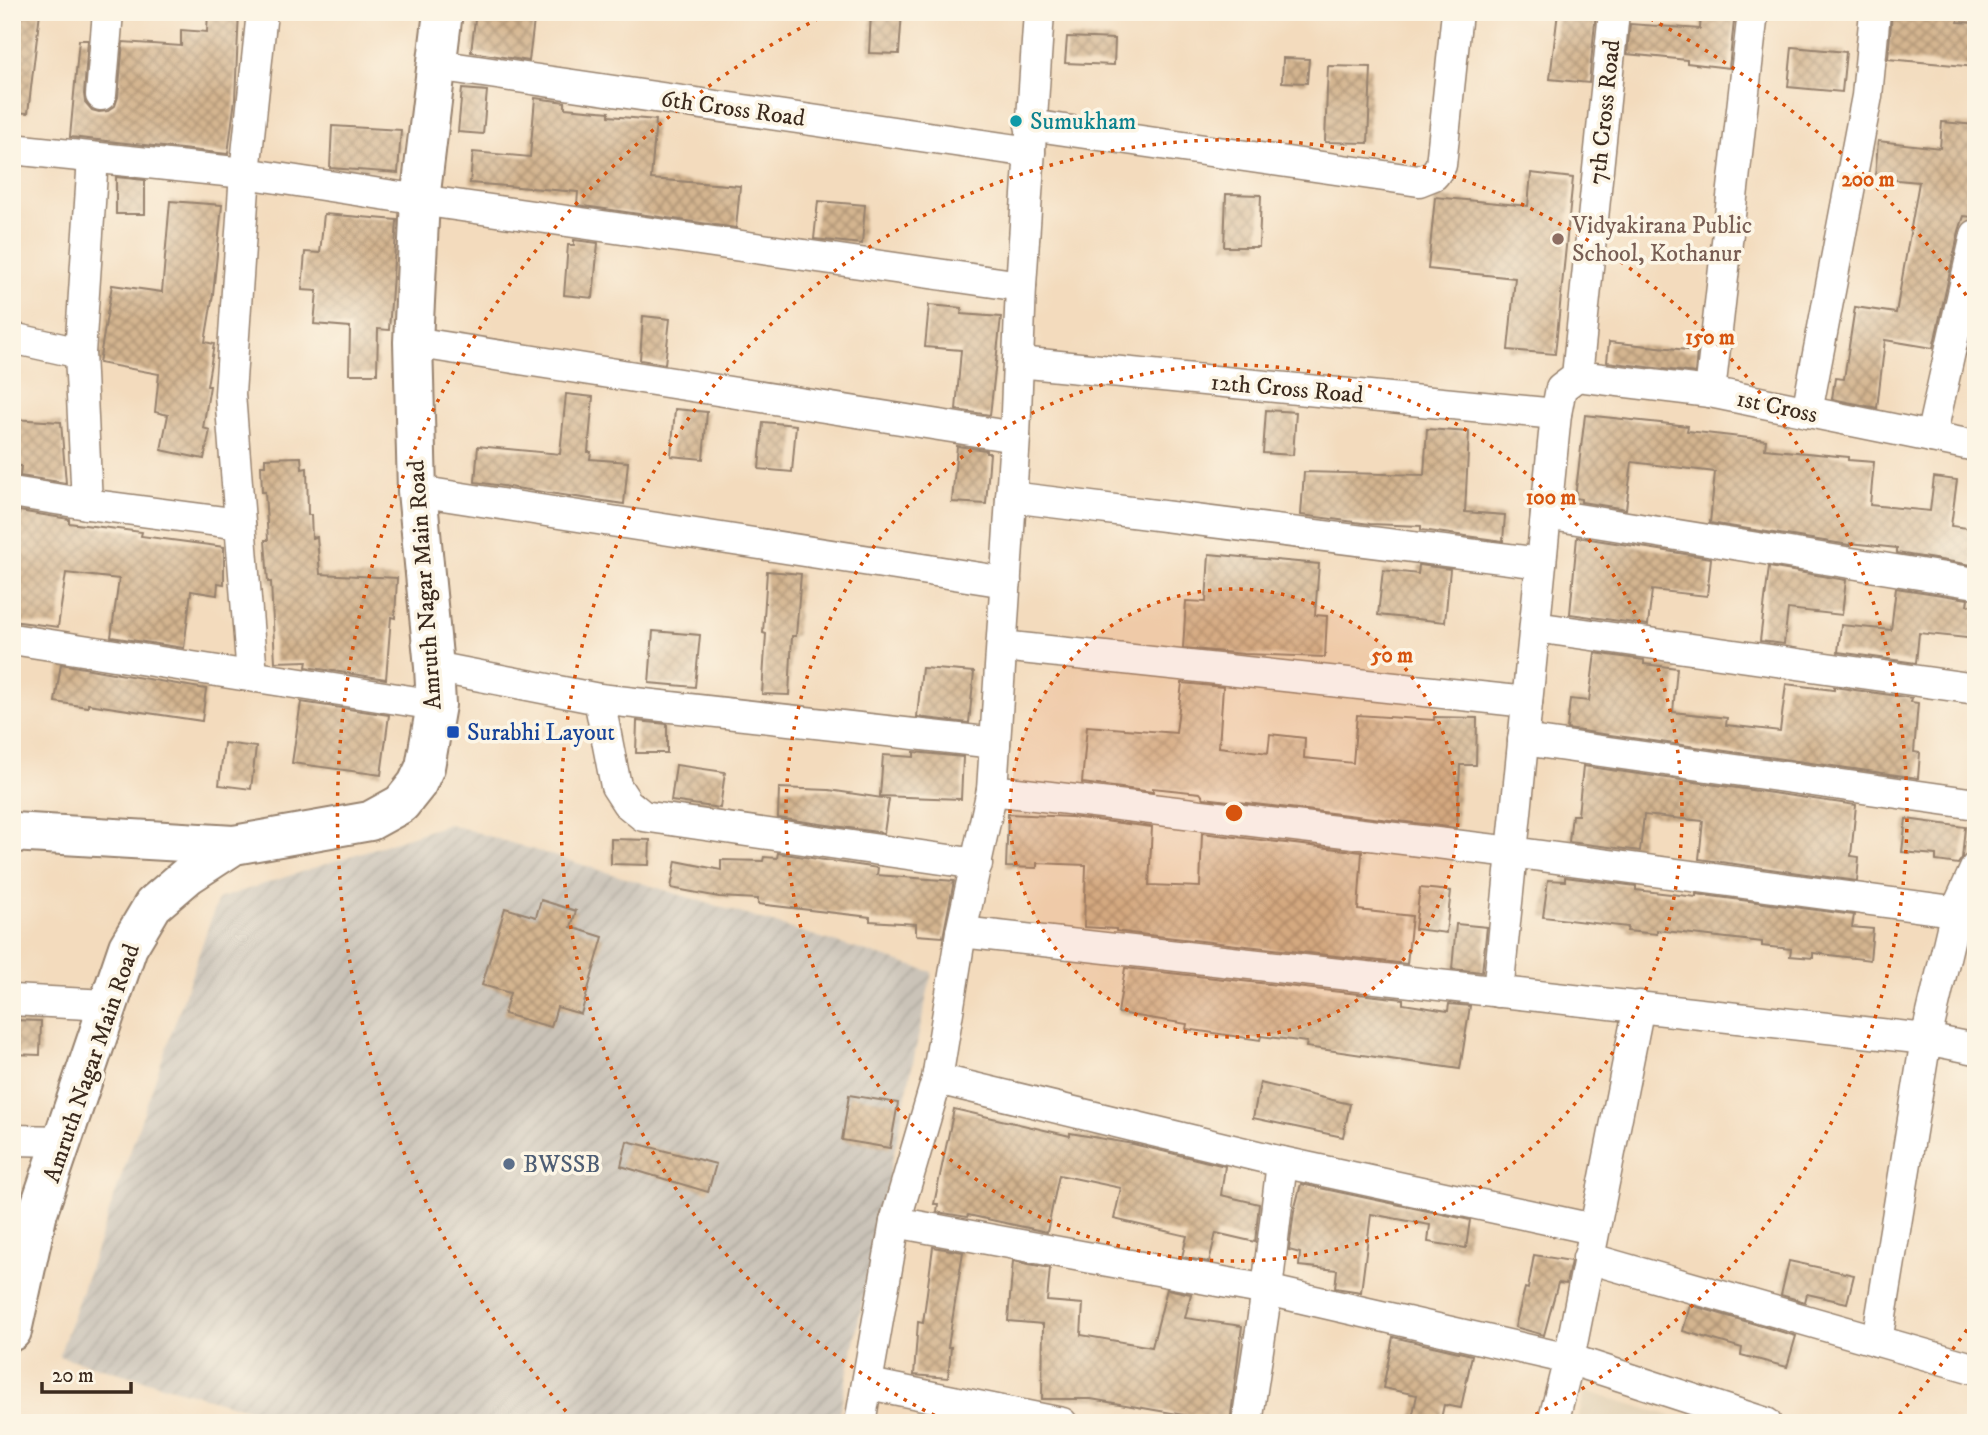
<svg xmlns="http://www.w3.org/2000/svg" width="1988" height="1435" font-family="'IM FELL DW Pica',serif">
	<style>
		.built { fill: #e0ceb1 }
		.industrial { fill: url(#industrial-furrows) }
		.building { fill: url(#building-cross-hatch) }
		.lines { fill: none; stroke-linecap: round; stroke-linejoin: round }
		.street-casing { stroke: #97826e; stroke-width: 33 }
		.secondary-casing { stroke: #97826e; stroke-width: 42 }
		.street { stroke: #fff; stroke-width: 30 }
		.secondary { stroke: #fff; stroke-width: 38 }
		.ring { fill: none; stroke: #d7540e; stroke-width: 3.5; stroke-dasharray: 3.5 7 }
		.culture-dot { fill: #0f9aa8; stroke: #fcf5e5; stroke-width: 2.5 }
		.education-dot { fill: #8d6e63; stroke: #fcf5e5; stroke-width: 2.5 }
		.transit-dot { fill: #1a4fb4; stroke: #fcf5e5; stroke-width: 2.5 }
		.service-dot { fill: #5c6f8a; stroke: #fcf5e5; stroke-width: 2.5 }
		.labels { text-anchor: middle; stroke-width: 7; stroke-linejoin: round; paint-order: stroke }
		.street-label { font-size: 24px; fill: #3b2a1e; stroke: #fcf5e5 }
		.culture-label { font-size: 24px; fill: #0d838f; stroke: #fcf5e5; text-anchor: start }
		.education-label { font-size: 24px; fill: #785e54; stroke: #fcf5e5; text-anchor: start }
		.transit-label { font-size: 24px; fill: #164399; stroke: #fcf5e5; text-anchor: start }
		.service-label { font-size: 24px; fill: #4e5e75; stroke: #fcf5e5; text-anchor: start }
		.centre { fill: #d7540e; stroke: #fcf5e5; stroke-width: 3.5 }
		.ring-label { font-size: 21px; text-anchor: middle; font-weight: bold; fill: #d7540e; stroke: #fcf5e5; stroke-width: 7; stroke-linejoin: round; paint-order: stroke }
	</style>
	<defs>
		<pattern id="industrial-furrows" width="10" height="10" patternUnits="userSpaceOnUse" patternTransform="scale(1.75)"><rect width="10" height="10" fill="#cac3b8"/><path d="M-1 1l2-2M0 10L10 0M9 11l2-2" fill="none" stroke="#aea89e"/></pattern>
		<pattern id="building-cross-hatch" width="8" height="8" patternUnits="userSpaceOnUse" patternTransform="scale(1.75)"><rect width="8" height="8" fill="#d4b590"/><path d="M0 0l8 8M0 8l8-8" fill="none" stroke="#ad9375"/></pattern>
	</defs>
	<rect width="100%" height="100%" fill="#fcf5e5"/>
	<filter id="ink" filterUnits="userSpaceOnUse"><feTurbulence type="fractalNoise" baseFrequency=".0143" numOctaves="2"/><feDisplacementMap in="SourceGraphic" scale="14" xChannelSelector="R" yChannelSelector="G"/><feConvolveMatrix kernelMatrix="1 2 1 2 8 2 1 2 1" color-interpolation-filters="sRGB"/></filter>
	<filter id="wash" filterUnits="userSpaceOnUse"><feTurbulence type="fractalNoise" baseFrequency=".00686" numOctaves="4" result="noise"/><feDisplacementMap in="SourceGraphic" scale="28" xChannelSelector="R" yChannelSelector="G"/><feGaussianBlur stdDeviation="1.57" result="paint"/><feColorMatrix in="noise" values="0 0 0 0 0 0 0 0 0 0 0 0 0 0 0 0 0 1.4 0 .05"/><feComposite in="paint" operator="in"/></filter>
	<g filter="url(#wash)">
		<rect width="100%" height="100%" fill="#f3dbbd"/>
		<path class="built" d="M1585,1391l110,32h-118z"/>
		<path class="industrial" d="M449,824l483,148 -95,451h-540l-238,-67 159,-457z"/>
		<g id="blocks">
			<g class="building">
				<path d="M12,12h28l-12,101 -16,-1z"/>
				<path d="M208,12h31l-4,87 -7,55 -158,-17 9,-97h9l-4,54 1,8 7,8 7,2 9,-1 7,-5 3,-9 5,-55 58,4v-16l26,2z"/>
				<path d="M476,12h59l-6,49 -58,-9z"/>
				<path d="M871,12h31l-3,42 -30,-1z"/>
				<path d="M1558,12h38l-7,71 -39,-4z"/>
				<path d="M1701,12h34l-6,56 -42,-5v-3l-60,-6 3,-30 70,5z"/>
				<path d="M1892,12h67l-1,10 18,1v44l-88,-8z"/>
				<path d="M1067,37l48,2 -1,26 -49,-2z"/>
				<path d="M1792,47l54,5 -4,40 -54,-5z"/>
				<path d="M1283,58l26,1 -2,24 -25,-1z"/>
				<path d="M1328,66l43,1 -3,76 -43,-1z"/>
				<path d="M462,89l25,2 -4,43 -25,-2z"/>
				<path d="M535,98l30,4v6l44,4v4l47,4 -5,59 89,7 -4,42 -159,-23 1,-13 -108,-9 3,-31 57,5z"/>
				<path d="M1942,122l34,3v63l-4,29 -8,-1 -5,15 -26,117 -48,-8 -8,68 -45,-9 3,-21 9,1 11,-72 41,6 23,-131 -44,-4 3,-37 62,7z"/>
				<path d="M332,126l69,4 -3,43 -68,-5z"/>
				<path d="M1531,173l42,5 -18,176 -47,-4 7,-72 -87,-9 7,-72 93,9z"/>
				<path d="M116,177l29,3v34h-29z"/>
				<path d="M1226,194l35,1 -2,52h-35z"/>
				<path d="M170,201l52,4 -9,89 -8,48 9,2 -7,42h3l-7,42 7,2 -6,29 -43,-9 7,-35 -13,-3 4,-38 -60,-11 13,-78 50,7z"/>
				<path d="M818,201l47,4 -3,39 -48,-5z"/>
				<path d="M324,214l73,6 -8,110 -11,-1 -1,45h-28l1,-47 -36,-3 3,-33 -15,-1 3,-38 15,1z"/>
				<path d="M574,240l24,3 -5,55 -29,-3 4,-50h6z"/>
				<path d="M929,305l33,3 -1,6 40,3 -11,98 -34,-5 5,-60 -36,-3z"/>
				<path d="M643,316l27,3 -5,45 -25,-4z"/>
				<path d="M1976,317v39l-9,-1z"/>
				<path d="M1609,342l88,9 -2,22 -88,-11z"/>
				<path d="M566,394l27,3 -5,55h3l-1,7 38,3 -4,42 -149,-22 3,-36 82,8z"/>
				<path d="M675,409l32,3 -4,47 -32,-3z"/>
				<path d="M1266,410l30,2 -3,43 -30,-2z"/>
				<path d="M1585,415l103,11 -1,5 79,9 -1,9 83,8v3l26,2 -4,43 60,6 4,-34 23,3 -6,46 25,3 -4,36 -75,-12v-5l-47,-5v2l-140,-22 5,-51 -83,-10 -6,47 -45,-7v-3l-6,-1z"/>
				<path d="M12,419l49,3 5,61 -46,-7 1,-10h-9z"/>
				<path d="M763,422l33,3 -4,47 -33,-3z"/>
				<path d="M1427,429l42,3 -4,80 40,3 -2,26 -82,-11v-4l-51,-2 -69,-9 3,-43 120,3z"/>
				<path d="M957,446l29,4v3h4l-4,51 -34,-2z"/>
				<path d="M301,457l1,12 5,-1 1,47h3l1,23 5,-1 3,37 77,4 -2,40 -4,-1 -5,62 -80,-12 1,-6 -32,1 -4,-80h-3l-3,-42h3l-3,-48h-3l-1,-27h4v-7z"/>
				<path d="M19,511l50,8v4l73,9 -1,4 83,11v37l-6,-1 -1,12 -26,-4 -7,57 -73,-11 8,-58 -53,-6 -8,54 -46,-6v-108l7,1z"/>
				<path d="M1577,537l134,21 -4,38 -55,-6 -4,35 -78,-11z"/>
				<path d="M1209,554l110,10 -4,51 12,1 -2,41 -81,-3 -61,-6 3,-47 20,1z"/>
				<path d="M1419,565l31,4 -5,53 -67,-7 5,-45 35,4z"/>
				<path d="M1769,567l77,13 -4,35 -54,-6 -4,35 -24,-3z"/>
				<path d="M767,571l34,3 -5,62h-4l-3,59 -27,-1 4,-60 -3,-1z"/>
				<path d="M1896,588l72,11 -1,6 9,1v33l-57,-6 -3,30 -78,-11 3,-27 50,5z"/>
				<path d="M653,631l47,4 -5,52 -46,-4z"/>
				<path d="M1595,653l49,7v4l33,4 -4,44 54,6 -1,7 54,6 6,-47 48,6v-3l78,11 -1,4 7,1 -4,49 6,1 -2,25 -351,-49 3,-30 19,2z"/>
				<path d="M61,664l145,25 -4,32 -114,-17v3l-33,-5z"/>
				<path d="M922,668l52,4 -5,51 -52,-6z"/>
				<path d="M1182,683l41,4 -4,60 49,6 2,-19 35,4 -1,20 49,5 4,-48 77,5v-3l43,1 -1,47h-16l-3,63 -253,-30 -4,-5 -47,-5v4l-71,-9 5,-57 89,7z"/>
				<path d="M301,702l88,13 -8,60 -89,-12z"/>
				<path d="M637,721l30,3v29h-31z"/>
				<path d="M224,743l32,4 -5,42 -32,-4z"/>
				<path d="M914,752l49,5 -2,42 -81,-3 3,-41 31,2z"/>
				<path d="M676,765l49,7 -5,36 -49,-7z"/>
				<path d="M1583,766l273,39 -5,51 8,1 -2,24 -158,-22 4,-38 -59,-6 -4,36 -71,-9 3,-27h6z"/>
				<path d="M779,788l50,2 60,9 -5,34 -106,-15z"/>
				<path d="M1008,814l63,3 81,10 -3,58 51,2 2,-54 160,19 -4,58 54,6 -5,48 -277,-31 -14,-2v-2l-32,-2 2,-62 -49,-2v5l-31,-1z"/>
				<path d="M1906,819l59,8 -3,31 -4,6 -22,-3v-6l-34,-3z"/>
				<path d="M611,839l39,1 -1,25 -38,-1z"/>
				<path d="M778,853l100,15 -1,7 77,6 -11,56 -27,-2v-11l-46,-3v-4l-112,-13v-5l-39,-2 -48,-9 5,-27 45,9v-10l42,1 1,-4 13,1z"/>
				<path d="M1565,877l71,9v4l60,7v-3l158,21 -2,12 21,2 -3,31 -57,-7v5l-23,-2 1,-7 -29,-3v-4l-105,-12v4l-30,-3 1,-4 -85,-10 5,-37 17,1z"/>
				<path d="M1420,888l31,3 -5,42 -31,-4z"/>
				<path d="M541,900l35,11 -5,16 32,10 -22,77 -24,-7 -6,20 -47,-13 6,-21 -28,-8 23,-77 31,9z"/>
				<path d="M1456,924l31,3 -5,45 -30,-3z"/>
				<path d="M1125,968l278,31v5l45,7 1,-7 21,2 -10,63 -154,-22 1,-5 -46,-6 -1,4 -74,-11 1,-5 -69,-11z"/>
				<path d="M12,1020l29,1 -1,34 -28,-1z"/>
				<path d="M1260,1083l90,21 -7,33 -90,-19z"/>
				<path d="M849,1095l49,8 -8,45 -48,-8z"/>
				<path d="M954,1109l116,27v-3l63,11 92,22 -4,29 38,9 -4,38 -39,-9 -7,29 -27,-5 5,-21 -73,-17 7,-31 -62,-13 -12,57 -79,-17 -1,2 -30,-5 1,-8h-4z"/>
				<path d="M627,1141l89,23 -8,28 -87,-26z"/>
				<path d="M1301,1184l169,36 -4,28 -38,-6 2,-17 -59,-11 -10,78 -26,-4 2,-18 -38,-4 1,-13 -11,-3 5,-39z"/>
				<path d="M933,1247l30,5 -15,95h3l-3,31 -34,-3 4,-53 5,1z"/>
				<path d="M1534,1255l37,6 -5,23 -8,-1 -14,52 -29,-8 10,-39 3,1z"/>
				<path d="M1013,1261l37,7 -3,33 36,3 -2,31 71,12 15,-58 24,5 -6,24 57,8 -12,97 -139,-24h-49l1,-75 -35,-3z"/>
				<path d="M1789,1261l65,14 -7,28 -40,-9 -2,8 -24,-7z"/>
				<path d="M1690,1305l106,31 -9,31 -46,-12 1,-7 -59,-17z"/>
				<path d="M1393,1337l79,18 -11,53 -17,-3 -4,18h-29l6,-28 -34,-7z"/>
			</g>
		</g>
	</g>
	<g filter="url(#ink)">
		<use href="#blocks" fill-opacity="0" stroke="#97826e" stroke-width="2"/>
		<g class="lines">
			<g class="street-casing">
				<g id="street">
					<path d="M1039,12l-18,274 -6,151 -23,353 -31,142 -24,147 345,83 -15,128 -20,133"/>
					<path d="M436,65l594,87"/>
					<path d="M101,95l7,-83"/>
					<path d="M1030,125l389,56 15,-6 7,-10 16,-153"/>
					<path d="M12,149l233,24 175,27 601,86"/>
					<path d="M12,338l68,15"/>
					<path d="M413,342l602,95"/>
					<path d="M1018,362l538,52"/>
					<path d="M1577,376l133,16 266,54"/>
					<path d="M1710,392l43,-380"/>
					<path d="M1807,412l60,-316 8,-84"/>
					<path d="M1931,437l45,-202"/>
					<path d="M417,491l589,91"/>
					<path d="M12,492l75,12 153,20"/>
					<path d="M1011,497l530,66"/>
					<path d="M87,504l-7,-151 13,-195"/>
					<path d="M1546,514l430,69"/>
					<path d="M1535,627l441,62"/>
					<path d="M12,639l424,66"/>
					<path d="M1002,646l525,56"/>
					<path d="M434,667l165,32 396,44"/>
					<path d="M252,676l-22,-282 15,-221 17,-161"/>
					<path d="M599,699l17,87 11,17 16,13 334,48"/>
					<path d="M1523,740l453,64"/>
					<path d="M992,790l520,62 463,62"/>
					<path d="M961,932l965,107 30,-128 20,-44"/>
					<path d="M1498,992l58,-578 5,-26 16,-12 37,-364"/>
					<path d="M12,1000l95,5"/>
					<path d="M12,1140l52,1"/>
					<path d="M1282,1162l311,67"/>
					<path d="M895,1222l372,68 302,69 197,64"/>
					<path d="M1588,1258l388,111"/>
					<path d="M1877,1341l49,-302 50,10"/>
					<path d="M869,1384l193,39"/>
					<path d="M860,1423l35,-201 42,-143"/>
					<path d="M1553,1423l16,-64 70,-353"/>
				</g>
			</g>
			<g class="secondary-casing">
				<g id="secondary">
					<path d="M12,832l222,13"/>
					<path d="M12,1331l26,-119 90,-265 25,-42 35,-30 46,-30 136,-24 31,-17 16,-20 8,-17 11,-62 -2,-38 -17,-176 -4,-149 7,-142 23,-188"/>
				</g>
			</g>
			<use href="#street" class="street"/>
			<use href="#secondary" class="secondary"/>
		</g>
	</g>
	<circle cx="1234" cy="813" r="224" fill="#d7540e" fill-opacity=".12"/>
	<g class="ring">
		<circle cx="1234" cy="813" r="224"/>
		<circle cx="1234" cy="813" r="448"/>
		<path d="M944 1420A673 673 0 1 1 1524 1420"/>
		<path d="M1973 1321A897 897 0 0 1 1895 1419M573 1419A897 897 0 0 1 827 14M1641 14A897 897 0 0 1 1973 305"/>
	</g>
	<circle class="culture-dot" cx="1016" cy="121" r="7"/>
	<circle class="education-dot" cx="1558" cy="239" r="7"/>
	<rect class="transit-dot" x="446" y="725" width="14" height="14" rx="3.5"/>
	<circle class="service-dot" cx="509" cy="1164" r="7"/>
	<g class="labels">
		<g class="street-label">
			<text transform="translate(733 108) rotate(8)" y="8">6th Cross Road</text>
			<text transform="translate(1604 112) rotate(-84)" y="8">7th Cross Road</text>
			<text transform="translate(1287 388) rotate(5)" y="8">12th Cross Road</text>
			<text transform="translate(1777 406) rotate(12)" y="8">1st Cross</text>
			<text transform="translate(424 585) rotate(-94)" y="8">Amruth Nagar Main Road</text>
			<text transform="translate(91 1063) rotate(-71)" y="8">Amruth Nagar Main Road</text>
		</g>
		<g class="culture-label">
			<text x="1030" y="129">Sumukham</text>
		</g>
		<g class="education-label">
			<text x="1572" y="233">Vidyakirana Public<tspan x="1572" dy="28">School, Kothanur</tspan></text>
		</g>
		<g class="transit-label">
			<text x="467" y="740">Surabhi Layout</text>
		</g>
		<g class="service-label">
			<text x="523" y="1172">BWSSB</text>
		</g>
	</g>
	<circle cx="1234" cy="813" r="10" class="centre"/>
	<g class="ring-label">
		<text x="1868" y="186">200 m</text>
		<text x="1710" y="344">150 m</text>
		<text x="1551" y="504">100 m</text>
		<text x="1392" y="662">50 m</text>
	</g>
	<rect width="1988" height="1435" fill="none" stroke="#fcf5e5" stroke-width="42"/>
	<path d="M42 1382v10h89v-10" fill="none" stroke="#3b2a1e" stroke-width="3.5"/>
	<text x="52" y="1382" font-size="21" fill="#3b2a1e" stroke="#fcf5e5" stroke-width="5" paint-order="stroke">20 m</text>
</svg>
